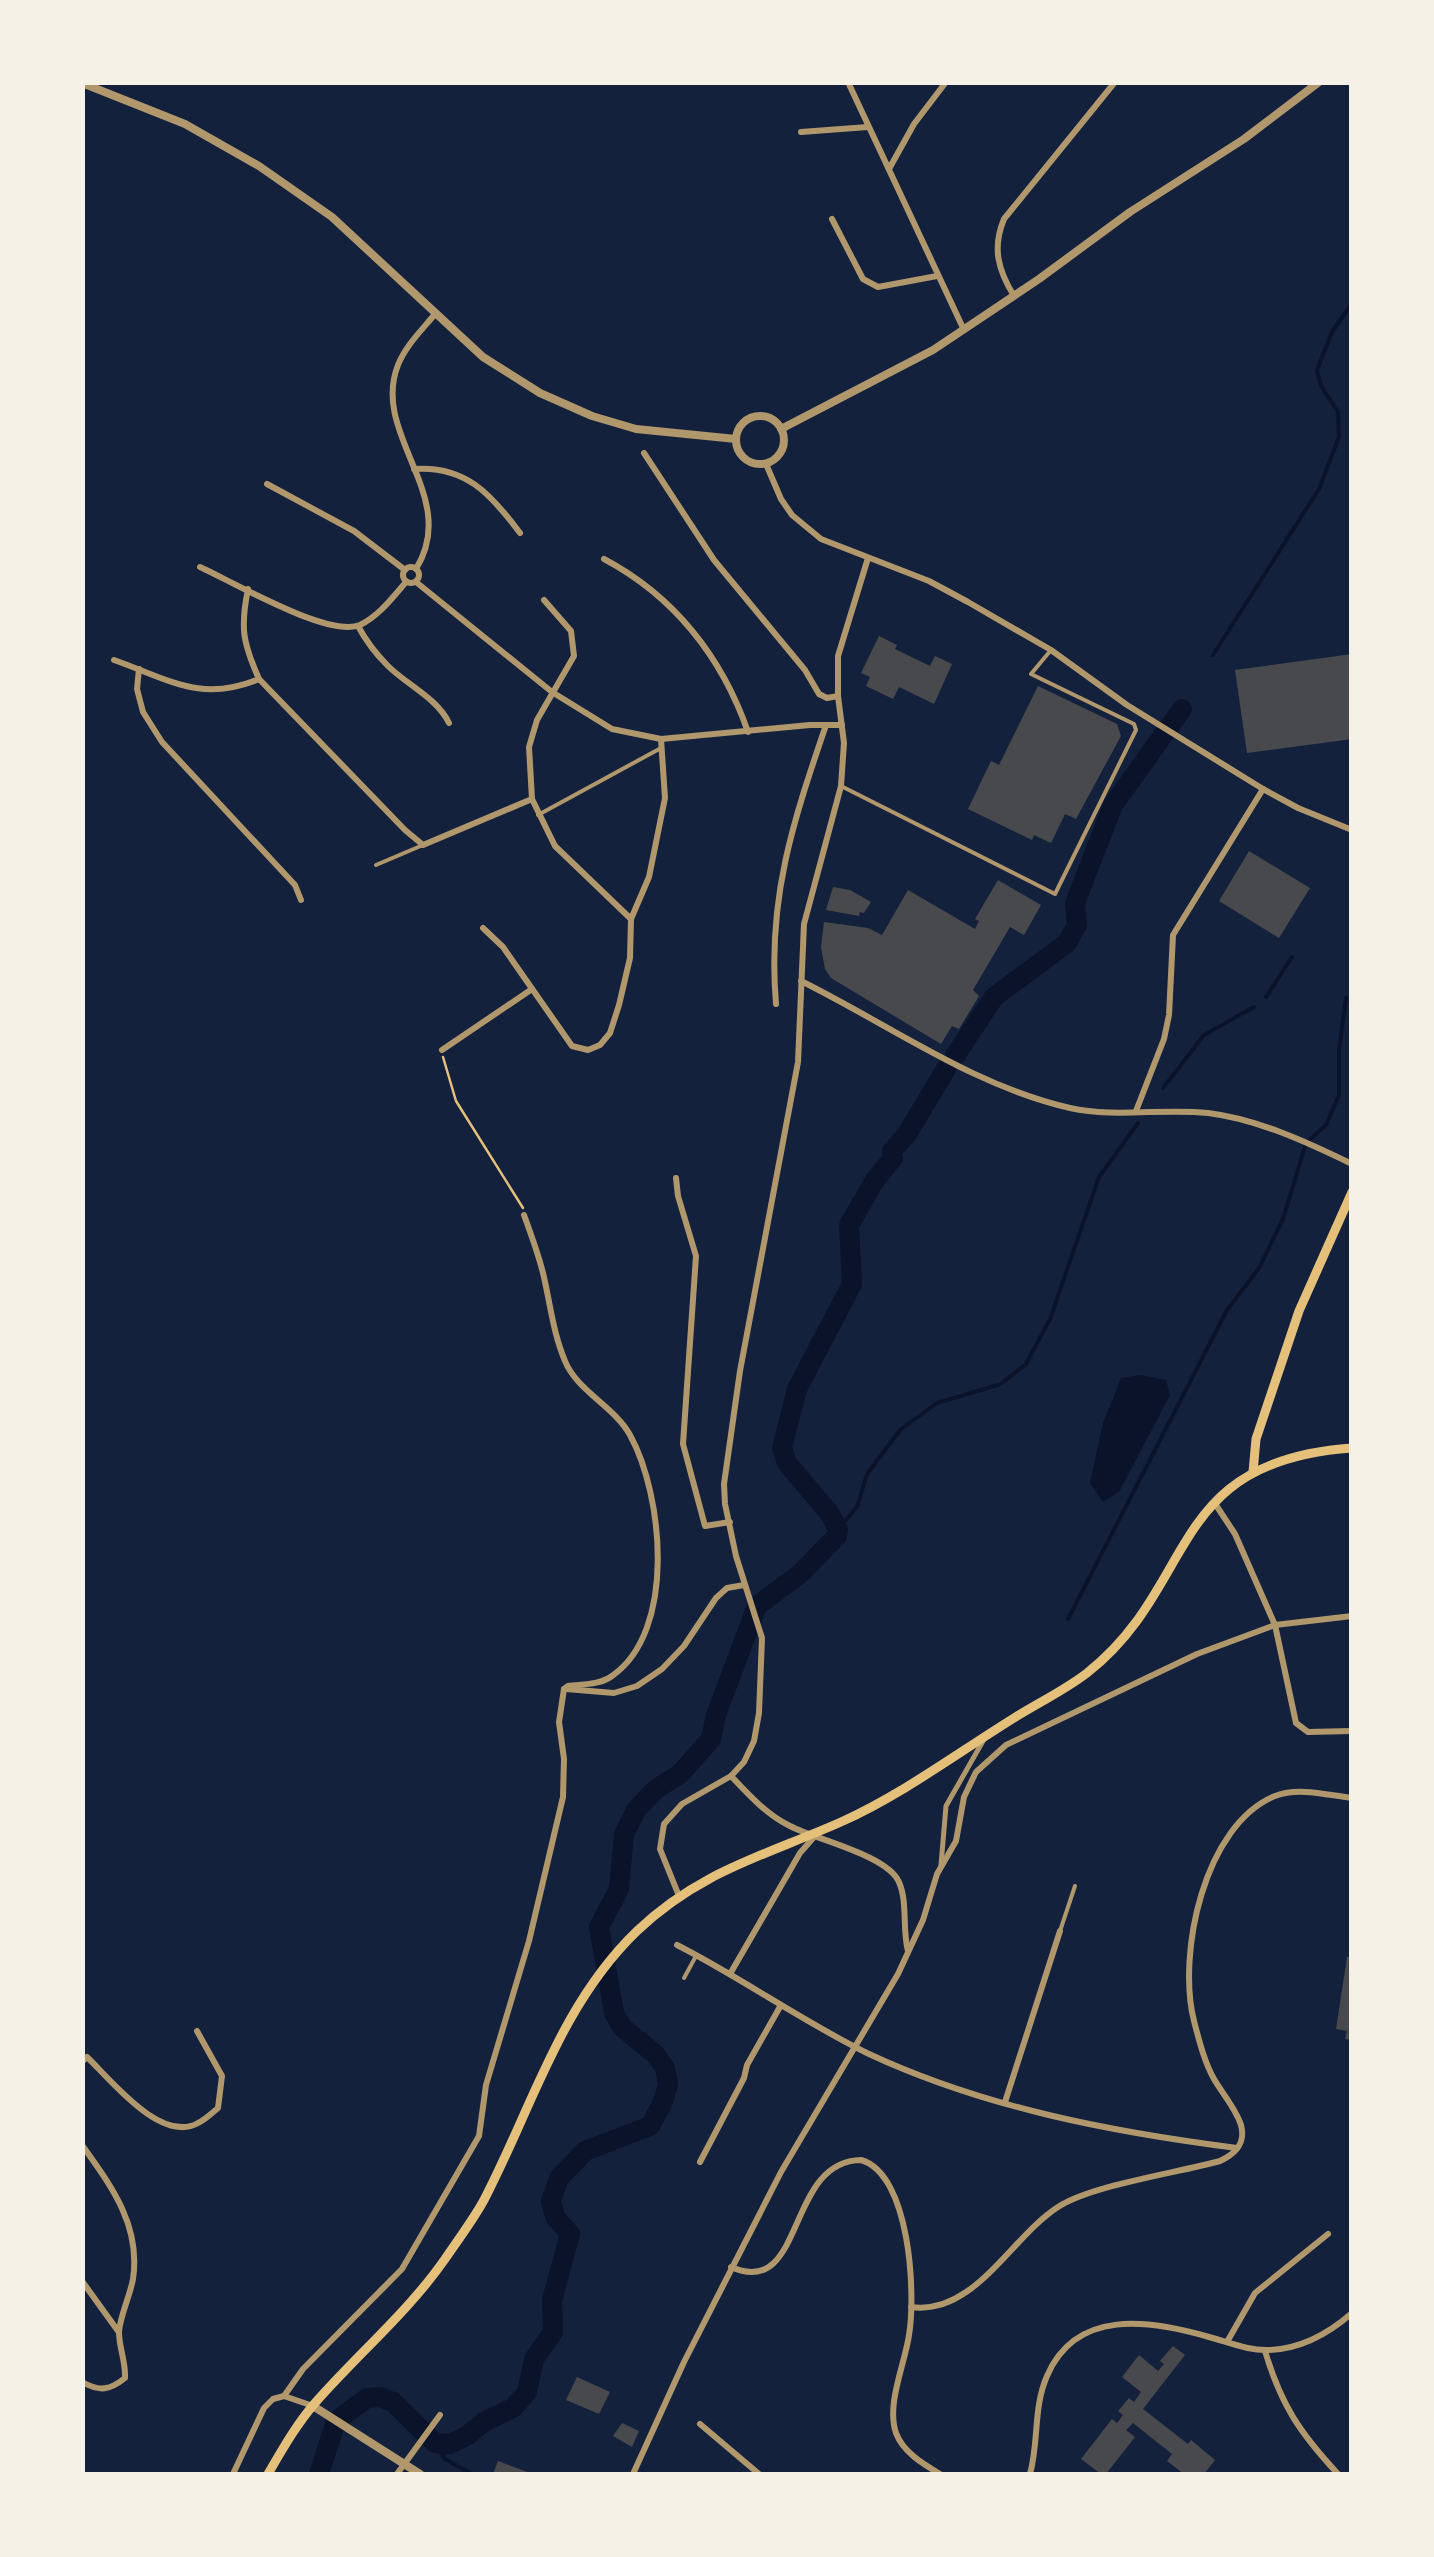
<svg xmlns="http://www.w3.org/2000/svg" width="1434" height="2557" font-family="Ubuntu,sans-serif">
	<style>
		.water { fill: #0b132b }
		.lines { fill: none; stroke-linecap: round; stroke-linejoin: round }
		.stream { stroke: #0b132b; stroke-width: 4 }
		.river { stroke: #0b132b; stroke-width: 20 }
		.building { fill: #48494c }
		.path { stroke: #e5c07b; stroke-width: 2.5 }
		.service { stroke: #b1986c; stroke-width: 4 }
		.pedestrian { stroke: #b1986c; stroke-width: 5 }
		.minor { stroke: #b1986c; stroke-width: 6 }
		.tertiary { stroke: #b1986c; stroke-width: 8 }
		.secondary { stroke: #e5c07b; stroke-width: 9 }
	</style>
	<rect width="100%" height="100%" fill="#14213d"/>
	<path class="water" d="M1141,1375l25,5 4,15 -51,97 -16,10 -13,-19 13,-60 18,-45z"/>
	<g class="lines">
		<g class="stream">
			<path d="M1213,655l106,-166 20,-52 -1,-25 -17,-26 -4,-16 15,-38 20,-29"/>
			<path d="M1266,997l26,-40"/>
			<path d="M1163,1088l41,-53 50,-28"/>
			<path d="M838,1529l19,-22 10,-33 34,-45 36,-26 64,-19 25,-20 24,-45 49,-142 39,-54"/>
			<path d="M1068,1619l159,-309 32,-42 24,-49 23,-76 20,-18 13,-30v-45l7,-52"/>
			<path d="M435,2443l10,16 27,15"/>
		</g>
		<g class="river">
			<path d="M955,1056l39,-59 73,-54 10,-18 -2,-22 38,-98 69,-96"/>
			<path d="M319,2474l17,-53 31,-23 13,-1 13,5 42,41 15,1 18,-9 16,-13 29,-14 14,-16 7,-33 19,-27 -1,-32 18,-66 -15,-17 -4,-16 8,-23 26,-27 65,-25 12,-22 6,-19 -3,-17 -10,-14 -33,-27 -8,-14 -15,-86 20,-38 5,-55 12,-24 20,-21 24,-15 31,-35 5,-24 41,-109 44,-33 36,-37 1,-7 -8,-15 -43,-51 -5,-15 15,-59 55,-105 -3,-59 26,-45 18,-22 -1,-7 15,-17 39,-65"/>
		</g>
	</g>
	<g class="building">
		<path d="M879,636l18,9 -2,4 35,17 5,-10 17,8 -18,40 -35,-17 -6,12 -27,-13 4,-9 -9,-4z"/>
		<path d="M1352,654v85l-105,14 -12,-83z"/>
		<path d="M1038,686l79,38 4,12 -45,83 -11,-5 -14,29 -17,-8 -2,5 -64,-31 23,-48 8,4z"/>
		<path d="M1249,851l61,37 -31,50 -60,-37z"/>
		<path d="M998,880l43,25 -17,30 -14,-8 -37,63 6,6 -20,33 -7,-3 -11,18 -110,-66 -6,-9 -4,-22 3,-25 44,6 14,7 26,-45 67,39 4,-8 -4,-2z"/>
		<path d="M833,887l17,3 21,12 -7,11 -4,-1 -1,4 -33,-6z"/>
		<path d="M1347,1957h5v83l-7,-1 2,-8 -11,-2z"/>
		<path d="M1173,2346l12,9 -42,54 45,35 3,-4 24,20 -11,14h-20l-17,-13 5,-7 -39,-31 -7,7 9,7 -29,37h-5l-20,-15 31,-40 5,4 6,-8 -5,-4 11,-13 5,4 7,-10 -19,-15 17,-22 19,16 6,-7 -4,-3z"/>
		<path d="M577,2377l33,15 -11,22 -33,-14z"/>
		<path d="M622,2423l17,8 -7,16 -19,-11z"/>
		<path d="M498,2461l35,13h-40z"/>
	</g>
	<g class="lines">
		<path class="path" d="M443,1057l13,44 67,107"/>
		<g class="service">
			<path d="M841,786l214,108 81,-164 -2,-6 -103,-50 20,-24"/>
			<path d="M538,815l123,-67"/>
			<path d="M376,865l47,-20"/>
			<path d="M1060,1931l15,-45"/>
			<path d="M684,1978l12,-22"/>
		</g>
		<path class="pedestrian" d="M941,1865l5,-59 37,-65"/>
		<g class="minor">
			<path d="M848,82l116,248"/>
			<path d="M801,132l67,-5"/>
			<path d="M889,169l25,-45 32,-42"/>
			<path d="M832,219l31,60 15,8 59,-11"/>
			<path d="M1014,296c-16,-26 -22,-48 -10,-77l111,-137"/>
			<path d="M644,453l70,107 91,110 14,24 8,4 11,-2"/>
			<path d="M766,464l15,35 11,16 29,24 108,42 39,21 83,48 76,55 136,84 35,19 54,22"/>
			<path d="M414,469c51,-4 77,25 106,64"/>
			<path d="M267,484l87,47 51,39"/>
			<path d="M604,559c70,37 118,98 144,173"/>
			<path d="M200,567c33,15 128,71 160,58 19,-9 33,-28 46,-43"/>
			<circle cx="411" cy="575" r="8"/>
			<path d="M416,569c45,-73 -46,-134 -18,-204 8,-20 24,-35 37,-51"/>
			<path d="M416,582l136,110 60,37 49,10 149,-14h32"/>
			<path d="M248,589c-8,39 -5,54 11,90l146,151 18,15 109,-46"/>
			<path d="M544,600l27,31 3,25 -37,64 -8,27 3,52 23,47 76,73"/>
			<path d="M358,626c8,15 18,28 30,40 19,19 49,32 61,57"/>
			<path d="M114,660c56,20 87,43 145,19"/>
			<path d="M139,669l-2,20 6,23 19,30 133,143 6,15"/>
			<path d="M483,928l20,19 69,99 16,4 12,-5 10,-12 9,-28 11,-47 1,-39 18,-42 16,-79 -4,-59"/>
			<path d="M801,981c89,44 172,105 269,127 45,10 93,0 138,5 49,6 99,29 144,51"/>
			<path d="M776,1004c-9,-105 17,-182 50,-279"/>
			<path d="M442,1050l90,-61"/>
			<path d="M1136,1111l28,-72 5,-24 4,-80 90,-146"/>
			<path d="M676,1178l2,18 18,60 -13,188 22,82 25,-4"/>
			<path d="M524,1215c7,19 14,38 19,58 7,29 10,60 22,88 12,30 50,46 65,74 33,60 47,196 -18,241 -12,9 -30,8 -44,10l-4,3"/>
			<path d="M1214,1502l21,32 40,91 21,98 12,9 44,-1"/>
			<path d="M566,1689l48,4 23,-7 25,-17 22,-23 32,-48 11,-10 17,-3"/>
			<path d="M731,1776c18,19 35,38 59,50 27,14 97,29 109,56 9,21 3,47 9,69"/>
			<path d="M679,1896l-19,-47 4,-25 18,-20 49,-28 13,-14 10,-21 5,-28 3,-75 -26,-82 -11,-52 -1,-20 16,-113 58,-309 6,-138 37,-138 3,-43 -6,-47v-40l30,-98"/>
			<path d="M677,1945c65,33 126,77 192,109 116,54 243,78 368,94"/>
			<path d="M730,1974l70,-121 14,-16"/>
			<path d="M82,2062l5,-5c24,23 74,87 111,66 7,-3 14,-10 20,-15l4,-32 -25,-45"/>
			<path d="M1005,2102l55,-171"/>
			<path d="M82,2145c30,42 59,81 51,134 -3,17 -13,37 -14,53 0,16 7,30 6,46 -15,12 -25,14 -43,4"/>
			<path d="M700,2162l44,-84 3,-13 34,-60"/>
			<path d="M731,2267c75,33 54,-106 130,-107 49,14 55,133 48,175 -4,29 -23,69 -13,98 7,19 27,31 44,41"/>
			<path d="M82,2281l36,50"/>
			<path d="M911,2307c63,9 100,-70 147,-100 34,-22 119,-34 162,-46 15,-7 26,-17 21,-36 -5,-16 -19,-32 -27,-46 -10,-18 -15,-39 -20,-58 -17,-67 10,-196 81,-225 24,-9 52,-1 77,2"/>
			<path d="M1227,2342l28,-49 73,-59"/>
			<path d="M1265,2351c16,54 35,82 73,123"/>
			<path d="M284,2396l19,-27 99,-100 77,-133 7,-51 43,-144 34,-144 1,-38 -5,-37 5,-33"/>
			<path d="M700,2424l59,50"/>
			<path d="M233,2474l31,-66 9,-9 11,-3 29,10"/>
			<path d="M397,2474l43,-59"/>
			<path d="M633,2474l51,-112 97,-190 117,-198 25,-54 14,-46 19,-33 8,-44 12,-25 30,-27 191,-91 78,-29 77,-9"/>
			<path d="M1030,2474c9,-32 3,-66 17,-98 29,-68 103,-56 162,-39 19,5 40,14 60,13 32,-1 59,-16 83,-37"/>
		</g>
		<g class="tertiary">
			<path d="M82,83l103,41 74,42 73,51 151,140 57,36 52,23 44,13 100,10"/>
			<circle cx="760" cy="440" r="24"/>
			<path d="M781,429l152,-79 106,-71 91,-67 114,-73 75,-57"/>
			<path d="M313,2406l107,68"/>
		</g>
		<g class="secondary">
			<path d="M1253,1472l3,-33 43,-128 53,-119"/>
			<path d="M268,2474c14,-24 28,-49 47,-71 42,-48 94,-92 130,-144 13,-19 28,-39 39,-59 48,-92 76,-195 153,-269 63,-60 127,-75 204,-109 62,-28 115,-68 173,-104 24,-15 51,-28 73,-45 112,-88 78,-212 265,-225"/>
		</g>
	</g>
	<rect width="1434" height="2557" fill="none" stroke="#f6f1e7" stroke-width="170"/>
</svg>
